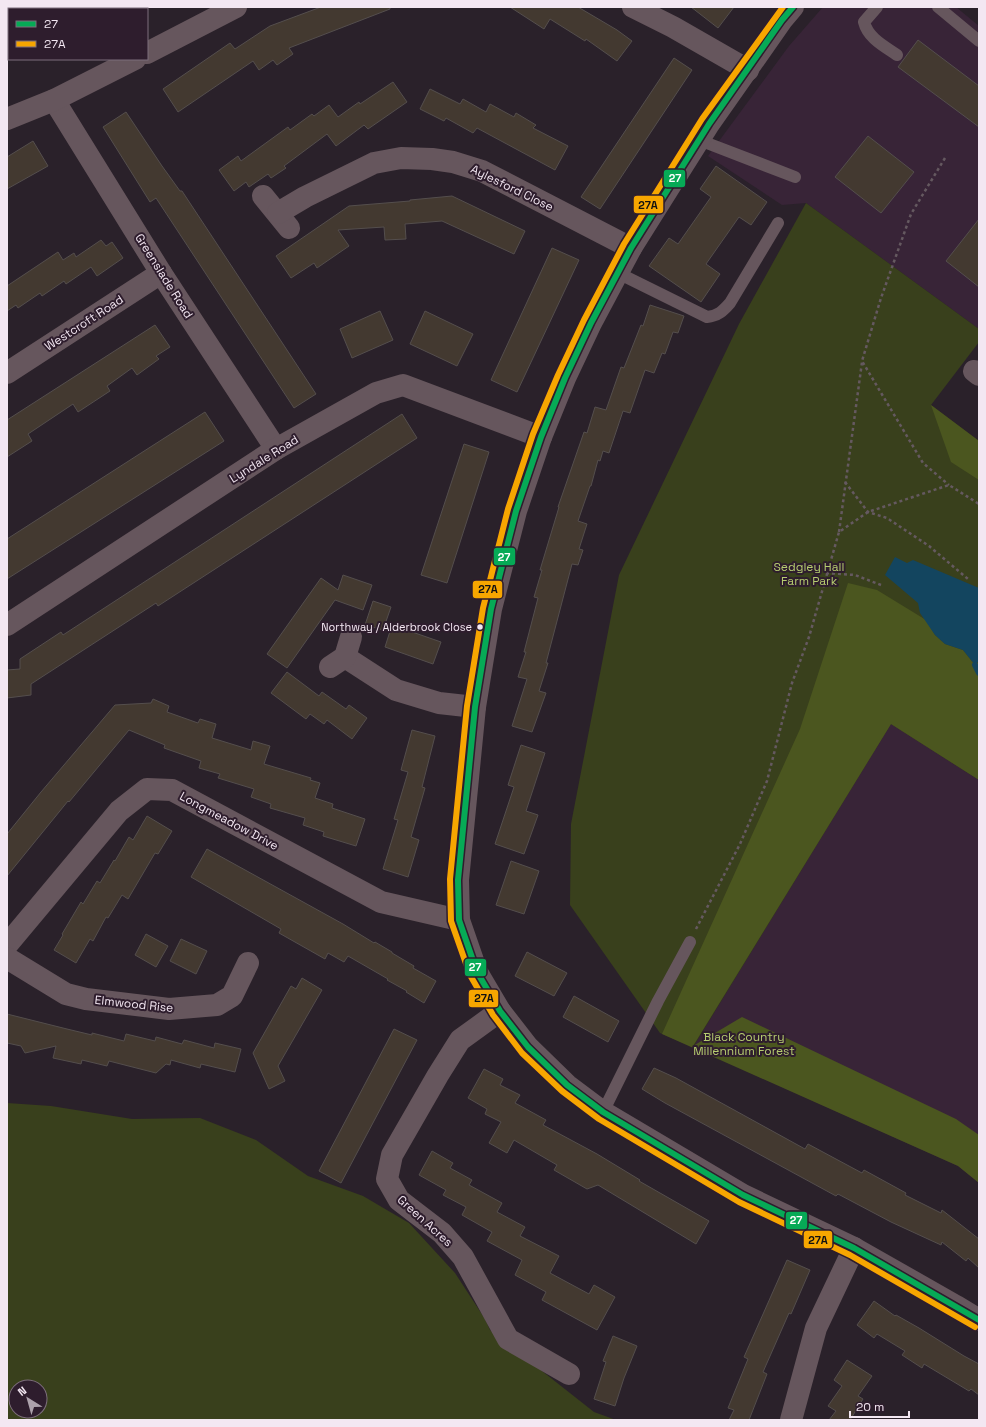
<svg xmlns="http://www.w3.org/2000/svg" width="986" height="1427" font-family="'Space Grotesk',sans-serif">
	<style>
		.built { fill: #382437 }
		.green { fill: #39401c; fill-rule: evenodd }
		.forest { fill: #4b561f }
		.water { fill: #13455f }
		.lines { fill: none; stroke-linecap: round; stroke-linejoin: round }
		.stream { stroke: #13455f; stroke-width: 6 }
		.building { fill: #433930; stroke: #544e4d }
		.path { stroke: #655960; stroke-width: 2.5; stroke-dasharray: 3 3; stroke-linecap: butt }
		.service { stroke: #66565d; stroke-width: 12 }
		.minor { stroke: #66565d; stroke-width: 22 }
		.tertiary { stroke: #66565d; stroke-width: 22 }
		.bus-1-casing { stroke: #2e1d2d; stroke-width: 9 }
		.bus-2-casing { stroke: #2e1d2d; stroke-width: 9 }
		.bus-1 { stroke: #06aa56; stroke-width: 6 }
		.bus-2 { stroke: #f7a600; stroke-width: 6 }
		.bus-dot { fill: #f3e7f2; stroke: #2e1d2d; stroke-width: 1.5 }
		.labels { text-anchor: middle; stroke-width: 4; stroke-linejoin: round; paint-order: stroke }
		.bus-label { font-size: 11px; fill: #f3e7f2; stroke: #2e1d2d; text-anchor: end }
		.street-label { font-size: 12px; fill: #f3e7f2; stroke: #2e1d2d }
		.park-label { font-size: 12px; fill: #b6cc70; stroke: #2e1d2d }
		.line-badge { stroke: #2e1d2d; stroke-width: 1.5 }
		.badge-label { font-size: 11px; text-anchor: middle; font-weight: bold; fill: #fff }
		.pale-badge-label { font-size: 11px; text-anchor: middle; font-weight: bold; fill: #111 }
	</style>
	<rect width="100%" height="100%" fill="#2a212a"/>
	<g class="built">
		<path d="M823,7h108l6,4 3,-4h16l23,19v303l-173,-126 -24,2 -74,-49 81,-110z"/>
		<path d="M891,723l88,57v403l-21,-17 -265,-119z"/>
	</g>
	<g class="green">
		<path d="M806,203l173,126v13l-48,63 48,36v339l-88,-56 -198,323 -33,-14 -90,-128 1,-81 48,-249 120,-251z"/>
		<path d="M7,1103l44,3 81,13 68,-1 56,22 52,36 55,20 46,27 46,50 30,46 5,11 104,82 22,8h-609zM16,1387h24v24h-24z"/>
	</g>
	<g class="forest">
		<path d="M931,405l48,36v39l-28,-18z"/>
		<path d="M848,583l29,7 49,30 9,15 10,9 18,6 12,15 4,-4v119l-88,-56 -198,322 49,-29 214,102 23,16v48l-21,-17 -296,-132 138,-305z"/>
	</g>
	<path class="water" d="M895,557l12,6 6,-3 66,28v73l-4,4 -12,-15 -18,-6 -10,-9 -15,-22 -2,-10 -33,-28z"/>
	<g class="lines">
		<path class="stream" d="M975,665l4,8"/>
	</g>
	<g class="building">
		<path d="M321,7h69v2l-101,39 4,6 -16,11 -4,-5 -14,10 -6,-9 -75,51 -15,-23 67,-46 5,6 35,-23z"/>
		<path d="M510,7h68l39,23 15,11 -15,20 -31,-22 -1,2 -35,-22 -6,10z"/>
		<path d="M691,7h43l-16,21z"/>
		<path d="M918,40l61,46v41l-81,-60z"/>
		<path d="M674,58l18,12 -92,139 -19,-12z"/>
		<path d="M393,82l14,20 -39,27 -4,-4 -28,21 -9,-12 -43,32 2,2 -15,10 -3,-4 -19,13 -3,-5 -12,9 -15,-21 19,-14 3,5 47,-34 2,3 22,-16 2,2 15,-11 9,12 21,-15 1,2z"/>
		<path d="M430,89l30,15 3,-5 23,13 4,-8 24,13 2,-4 20,12 -3,3 35,18 -13,24 -78,-42 -4,5 -27,-15 -2,3 -24,-12z"/>
		<path d="M126,112l36,54 18,25h2l134,203 -22,14 -138,-210 -6,4 -47,-75z"/>
		<path d="M868,136l46,36 -33,41 -46,-36z"/>
		<path d="M33,141l15,25 -41,23v-32z"/>
		<path d="M716,166l51,36 -16,23 -12,-8 -33,47 14,10 -19,28 -52,-36 20,-28 9,6 33,-47 -11,-8z"/>
		<path d="M452,196l73,35 -11,23 -72,-33 -37,3 1,15 -21,1 -1,-13 -46,3 11,16 -32,22 -3,-5 -23,15 -15,-22 73,-50 61,-5v-1z"/>
		<path d="M979,219v68l-33,-26z"/>
		<path d="M101,240l5,6 6,-4 11,16 -26,18 -6,-9 -25,17 -2,-3 -22,15 -2,-3 -22,15 -2,-3 -9,6v-25l51,-34 5,8 11,-7 2,4z"/>
		<path d="M552,248l27,12 -62,132 -26,-12z"/>
		<path d="M650,305l34,11 -6,17 -5,-1 -8,22 -3,-1 -8,20 -9,-3 -15,43 -7,-2 -14,42 -6,-2 -3,10 -2,-1 -7,26h-1l-12,35 9,3 -8,25 4,1 -5,15 -6,-1 -26,99h2l-9,28 7,2 -14,39 -20,-6 15,-47 -9,-2 8,-25h-2l14,-54 -4,-1 8,-27h-2l19,-63h-1l26,-75 3,1 8,-26 11,3 15,-43 3,1 17,-43 2,1z"/>
		<path d="M380,311l13,29 -41,18 -12,-29z"/>
		<path d="M425,311l48,23 -16,32 -47,-22z"/>
		<path d="M155,325l15,22 -14,9 3,3 -22,16 -5,-7 -25,18 3,5 -32,21 -5,-8 -45,30 4,7 -25,16v-37z"/>
		<path d="M205,412l19,29 -217,138v-40z"/>
		<path d="M402,414l15,24 -259,168 -2,-3 -125,81v11l-24,3v-28l13,-1v-10l41,-27 2,3z"/>
		<path d="M464,444l25,8 -42,131 -26,-8z"/>
		<path d="M343,575l29,10 -9,25 -28,-10 -48,68 -20,-14 54,-76 17,12z"/>
		<path d="M373,601l18,6 -8,23 -18,-5z"/>
		<path d="M392,625l49,17 -8,22 -48,-17z"/>
		<path d="M287,672l32,24 3,-4 24,17 3,-4 18,13 -15,21 -25,-19 -3,4 -14,-10 -4,5 -35,-26z"/>
		<path d="M153,699l16,7 -2,6 31,11 2,-4 16,5 -4,14 39,12 2,-9 17,5 -6,18 47,14 -1,2 10,3 -5,15 18,6 -1,4 33,11 -9,27 -33,-10 1,-4 -21,-7 2,-7 -35,-10 1,-4 -20,-7 3,-8 -36,-11 2,-4 -21,-6 2,-7 -37,-13 1,-3 -36,-15 -60,72 -1,-1 -61,75v-42l34,-42 74,-87 36,-2z"/>
		<path d="M412,730l23,6 -13,51 3,1 -14,49 8,3 -11,37 -25,-8 15,-49 -4,-1 14,-47 -7,-2z"/>
		<path d="M521,745l24,8 -19,58 12,4 -14,39 -29,-10 19,-57 -6,-2z"/>
		<path d="M147,816l25,15 -14,23 -3,-1 -27,46 -6,-4 -14,23 -2,-1 -13,24 -3,-2 -14,24 -22,-13 9,-15 -1,-1 19,-32 2,2 14,-23 3,2 14,-23 1,1 14,-24 4,3z"/>
		<path d="M207,849l136,75 31,19 1,-1 17,10v1l22,13 -1,2 23,13 -12,22 -18,-11 1,-1 -20,-11 1,-1 -40,-23 -4,6 -16,-9 -3,6 -46,-26 2,-4 -90,-52z"/>
		<path d="M511,861l28,10 -15,43 -28,-9z"/>
		<path d="M146,934l22,12 -12,21 -21,-12z"/>
		<path d="M181,939l26,12 -11,23 -26,-13z"/>
		<path d="M527,952l40,21 -13,23 -39,-20z"/>
		<path d="M302,978l20,12 -44,76 7,15 -16,8 -16,-36 38,-67 5,3z"/>
		<path d="M574,996l45,25 -11,21 -45,-25z"/>
		<path d="M7,1014l60,15 25,6v-2l32,8 2,-7 29,7 1,-4 26,7 2,-4 30,8 1,-5 26,6 -6,23 -34,-8 -1,4 -29,-8 -1,5 -4,-1 -10,9 -47,-12 -2,5 -25,-6 -1,4 -28,-6 3,-12 -31,7 -4,-7 -14,-3z"/>
		<path d="M394,1029l23,11 -76,143 -22,-12z"/>
		<path d="M654,1068l22,10 129,71 3,-5 54,29 2,-3 42,23 -1,2 36,18 1,-3 37,29v29l-11,-10 -2,3 -24,-19 -1,3 -50,-23 -53,-28 -2,2 -171,-93 -23,-14z"/>
		<path d="M484,1069l19,10 -3,6 20,10 -5,8 31,17 -3,5 54,29 43,26 -1,1 70,40 -13,23 -98,-59 -11,4 -33,-19 3,-5 -43,-25 -7,13 -18,-10 12,-21 -16,-8 2,-5 -19,-11z"/>
		<path d="M432,1151l21,12 -3,5 22,12 -3,5 33,18 -5,9 28,15 -5,9 39,20 -9,17 39,21 5,-9 21,12 -18,33 -55,-30 4,-8 -31,-17 7,-15 -35,-19 5,-9 -30,-17 4,-8 -23,-12 3,-5 -27,-15z"/>
		<path d="M787,1260l23,10 -19,44 -2,-1 -26,59 4,2 -18,46h-20l5,-10 -6,-2 20,-49 -4,-2z"/>
		<path d="M874,1301l21,15 1,-1 23,13 45,28 15,8v31l-8,-6 -2,2 -45,-27 -2,4 -20,-13 3,-4 -28,-17 -3,4 -17,-13z"/>
		<path d="M613,1336l24,10 -13,32 -9,28 -21,-7 12,-37 -3,-1z"/>
		<path d="M847,1360l25,16 -14,20 5,3 -13,21h-21l7,-9 -8,-5 14,-20 -8,-6z"/>
	</g>
	<g class="lines">
		<g class="path">
			<path d="M945,158l-34,56 -30,84 -19,63 61,102 26,22"/>
			<path d="M845,482l23,30 19,6 42,28 39,33"/>
			<path d="M839,532l23,-170"/>
			<path d="M826,573l29,2 26,10"/>
			<path d="M696,929l44,-85 27,-63 25,-98 17,-46 30,-105 29,-20 81,-27 30,19"/>
		</g>
		<g class="service">
			<path d="M877,7l-13,15c4,16 20,24 33,33"/>
			<path d="M938,7l41,34"/>
			<path d="M699,140l96,37"/>
			<path d="M618,273l89,44c11,-1 16,-6 23,-14l48,-80"/>
			<path d="M603,1112l55,-111 32,-59"/>
		</g>
		<g class="minor">
			<path d="M633,7l40,20 75,43"/>
			<path d="M147,53l89,-46"/>
			<path d="M54,100l107,173 115,176"/>
			<path d="M7,119l47,-19 81,-41"/>
			<path d="M263,196l26,32"/>
			<path d="M278,213l27,-16 69,-34 27,-5 31,1 21,3 29,9 149,77"/>
			<path d="M974,371l5,4"/>
			<path d="M7,373l154,-100"/>
			<path d="M7,625l269,-176 100,-56 27,-8 138,52"/>
			<path d="M345,657l51,33 43,13 36,4"/>
			<path d="M330,667l15,-10 6,-20"/>
			<path d="M7,945l112,-134 28,-22 25,1 209,112 78,18"/>
			<path d="M7,958l59,36 20,5 83,10 48,-4 15,-9 16,-33"/>
			<path d="M500,1011l-40,29 -22,35 -46,80 -5,24 12,21 43,33 21,24 45,82 61,35"/>
			<path d="M791,1420l25,-92 38,-80"/>
		</g>
		<path class="tertiary" d="M793,7l-11,13 -73,104 -78,124 -40,75 -26,55 -24,59 -25,74 -25,98 -16,98 -17,173 1,40 18,52 23,39 28,36 39,38 36,27 140,83 111,53 102,58 23,14"/>
		<g class="bus-1-casing">
			<path id="bus-1" d="M793,7l-11,13 -73,104 -78,124 -40,75 -26,55 -24,59 -25,74 -25,98 -16,98 -17,173 1,40 18,52 23,39 28,36 39,38 36,27 140,83 111,53 125,72"/>
		</g>
		<g class="bus-2-casing">
			<path id="bus-2" d="M783,7l-81,112 -78,125 -40,76 -26,55 -25,59 -25,75 -25,99 -16,98 -17,173 1,42 19,54 23,40 29,38 40,38 37,28 140,83 111,53 125,72"/>
		</g>
		<use href="#bus-1" class="bus-1"/>
		<use href="#bus-2" class="bus-2"/>
	</g>
	<circle class="bus-dot" cx="480" cy="627" r="3.5"/>
	<g class="labels">
		<g class="bus-label">
			<text x="472" y="631">Northway / Alderbrook Close</text>
		</g>
		<g class="street-label">
			<text transform="translate(512 188) rotate(26)" y="4">Aylesford Close</text>
			<text transform="translate(164 276) rotate(58)" y="4">Greenslade Road</text>
			<text transform="translate(84 323) rotate(-33)" y="4">Westcroft Road</text>
			<text transform="translate(264 459) rotate(-32)" y="4">Lyndale Road</text>
			<text transform="translate(229 821) rotate(28)" y="4">Longmeadow Drive</text>
			<text transform="translate(134 1004) rotate(6)" y="4">Elmwood Rise</text>
			<text transform="translate(425 1221) rotate(42)" y="4">Green Acres</text>
		</g>
		<g class="park-label">
			<text x="809" y="571">Sedgley Hall<tspan x="809" dy="14">Farm Park</tspan></text>
			<text x="744" y="1041">Black Country<tspan x="744" dy="14">Millennium Forest</tspan></text>
		</g>
	</g>
	<g class="line-badge">
		<rect x="663" y="169" width="23" height="19" rx="4" fill="#06aa56"/>
		<rect x="633" y="195" width="31" height="19" rx="4" fill="#f7a600"/>
		<rect x="493" y="547" width="23" height="19" rx="4" fill="#06aa56"/>
		<rect x="472" y="580" width="31" height="19" rx="4" fill="#f7a600"/>
		<rect x="464" y="958" width="23" height="19" rx="4" fill="#06aa56"/>
		<rect x="468" y="989" width="31" height="19" rx="4" fill="#f7a600"/>
		<rect x="785" y="1211" width="23" height="19" rx="4" fill="#06aa56"/>
		<rect x="803" y="1230" width="30" height="19" rx="4" fill="#f7a600"/>
	</g>
	<g class="badge-label">
		<text x="675" y="182">27</text>
		<text x="504" y="561">27</text>
		<text x="475" y="971">27</text>
		<text x="796" y="1224">27</text>
	</g>
	<g class="pale-badge-label">
		<text x="648" y="209">27A</text>
		<text x="488" y="593">27A</text>
		<text x="484" y="1002">27A</text>
		<text x="818" y="1244">27A</text>
	</g>
	<rect width="986" height="1427" fill="none" stroke="#f3e7f2" stroke-width="16"/>
	<rect x="8" y="8" width="140" height="52" fill="#2e1d2d" stroke="#7d6e7c"/>
	<rect x="16" y="21" width="20" height="6" fill="#06aa56" stroke="#7d6e7c"/>
	<text x="44" y="28" font-size="12" fill="#f3e7f2">27</text>
	<rect x="16" y="41" width="20" height="6" fill="#f7a600" stroke="#7d6e7c"/>
	<text x="44" y="48" font-size="12" fill="#f3e7f2">27A</text>
	<g transform="translate(28 1399) rotate(323)"><circle r="19" fill="#2e1d2d" stroke="#7d6e7c"/>
	<path d="M0-3L7 15L0 10L-7 15Z" fill="#ada2ac"/>
	<text y="-6" font-size="11" font-weight="bold" text-anchor="middle" fill="#f3e7f2">N</text>
	</g>
	<path d="M850 1411v6h59v-6" fill="none" stroke="#f3e7f2" stroke-width="2"/>
	<text x="856" y="1411" font-size="12" fill="#f3e7f2" stroke="#2e1d2d" stroke-width="3" paint-order="stroke">20 m</text>
</svg>
